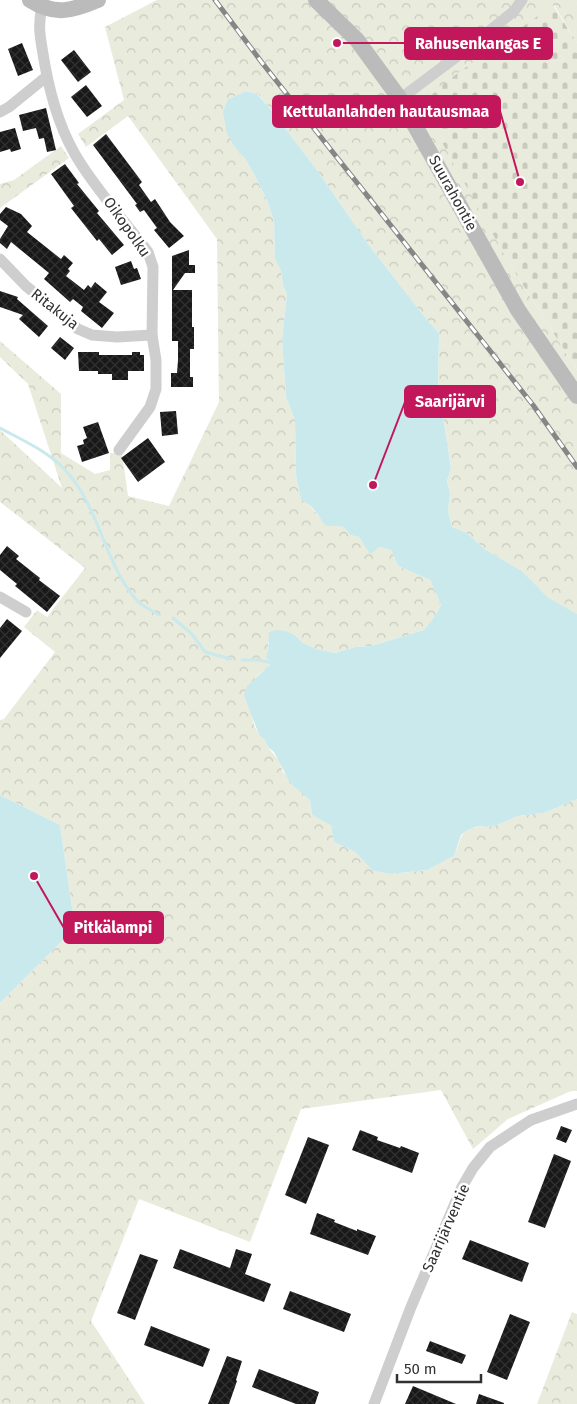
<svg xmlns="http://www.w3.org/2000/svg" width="577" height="1404" font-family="'Fira Sans',sans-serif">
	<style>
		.forest { fill: url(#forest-crowns) }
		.cemetery { fill: url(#cemetery-stones) }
		.water { fill: #c9e9ec }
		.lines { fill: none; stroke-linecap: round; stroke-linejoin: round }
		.stream { stroke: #c9e9ec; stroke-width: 3 }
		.building { fill: url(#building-cross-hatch) }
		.street { stroke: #cecece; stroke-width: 11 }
		.secondary { stroke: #bbb; stroke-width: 16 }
		.rail-casing { stroke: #868686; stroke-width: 5 }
		.rail { stroke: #fff; stroke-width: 3; stroke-dasharray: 9; stroke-linecap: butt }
		.labels { text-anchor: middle; stroke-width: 5; stroke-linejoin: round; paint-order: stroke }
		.street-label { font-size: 15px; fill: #313131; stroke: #fff }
		.leader { fill: none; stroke: #c2185b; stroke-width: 2 }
		.callout-dot { fill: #c2185b; stroke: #fff; stroke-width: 2 }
		.callout { fill: #c2185b; stroke: #c2185b; stroke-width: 2 }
		.callout-label { font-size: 16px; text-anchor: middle; font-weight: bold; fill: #fff }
	</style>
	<defs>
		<pattern id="forest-crowns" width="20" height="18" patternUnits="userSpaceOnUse" patternTransform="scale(1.25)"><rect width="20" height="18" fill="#e9ebdd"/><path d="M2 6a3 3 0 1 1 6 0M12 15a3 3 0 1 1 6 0" fill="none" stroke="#c8cabe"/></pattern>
		<pattern id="cemetery-stones" width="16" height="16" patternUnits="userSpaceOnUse" patternTransform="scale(1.25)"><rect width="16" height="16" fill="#e9ebdd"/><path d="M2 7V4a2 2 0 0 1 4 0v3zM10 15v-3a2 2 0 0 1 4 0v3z" fill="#c8cabe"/></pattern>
		<pattern id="building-cross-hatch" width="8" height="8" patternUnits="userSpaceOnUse" patternTransform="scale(1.25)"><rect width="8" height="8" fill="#181818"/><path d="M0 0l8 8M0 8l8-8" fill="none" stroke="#313131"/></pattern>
	</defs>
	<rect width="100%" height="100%" fill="#fff"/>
	<g class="forest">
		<path d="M157,0h420v43l-23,-38 -45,258 68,107v244l-31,-17 -24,-26 -36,-21 -19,-17 -15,-6 -4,-16 2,-18 -3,-12 4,-13 -13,-83 1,-52 -12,-13 -59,-76 -51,-74 -49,-64 -10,-12 -12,-3 -18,8 6,47 12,14 9,16 12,24 7,21 1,38 6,12 2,15 4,8 -5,46 4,57 9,23 1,55 5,24c7,3 10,8 15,14 6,8 18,14 28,14l6,8 9,2 11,16 10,-6 11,3 7,16 32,14 11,25c-4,9 -11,17 -17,25l-53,16 -16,1 -20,6 -18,-4 -14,-6 -8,-8 -18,-5 -9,12v10l4,11 -17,15 -3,38 2,9 5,10 6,5 3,7 11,14 4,11 27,28 2,15 19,9 3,18 21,10 18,19 18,3 36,-4 27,-14 8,-21 4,-4 13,-5 8,1 10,-2 21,-9 26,-3 33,-14v292h-6l-63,28 -35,30 -32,-59 -140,19 -51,133 -111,-43 -48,122 54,83h-145v-401l75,-75 -15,-103 -60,-30v-75l4,-1 51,-67 -31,-25 13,-17 10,7 38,-49 -85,-66v-72l62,58 -34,-104 -28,-27v-16l61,53v59l34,21 15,-4v-17h12l6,43 41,10 50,-104 -2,-163 -89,-123 -42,31 -8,-13 46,-34 -19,-73z"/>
		<path d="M61,146l8,12 -69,50v-24l14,-4z"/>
		<path d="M572,1312l5,2v90h-40z"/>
	</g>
	<path class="cemetery" d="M553,5l24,38v327l-68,-107 -90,-162z"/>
	<g class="water">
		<path d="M246,91l11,3 11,12 49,64 51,74 59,76 12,13 -1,52 13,83 -4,13 3,12 -2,18 4,16 15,6 19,17 36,21 25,26 30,17v185l-33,14 -26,3 -21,9 -10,2 -9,-1 -12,5 -5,4 -7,21 -27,14 -36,4 -18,-3 -18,-19 -21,-10 -3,-17 -19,-10 -2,-15 -20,-17 -16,-31 -6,-5 -3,-7 -6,-5 -15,-40 3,-9 25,-23 -6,-6 2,-5 1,-20 8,-2 8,1 10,4 8,8 14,6 18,4 20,-6 16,-1 53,-16c6,-8 13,-16 17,-25l-11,-25 -32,-14 -7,-16 -11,-3 -10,7 -11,-17 -9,-2 -6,-8 -19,-2c-7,-10 -13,-21 -24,-25l-5,-25 -1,-55 -9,-23 -4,-57 5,-46 -4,-8 -2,-15 -6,-12 -1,-38 -7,-21 -12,-24 -9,-16 -12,-14 -7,-13 -4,-21 5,-13z"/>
		<path d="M0,795l60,30 15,103 -75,75z"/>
	</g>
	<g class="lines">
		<g class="stream">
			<path d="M0,428c22,12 50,24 67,44 32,36 37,88 67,125 5,8 17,13 25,18"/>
			<path d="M173,618l19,16 13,18 26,7"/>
			<path d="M242,660h17l13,3"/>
		</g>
	</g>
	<g class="building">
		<path d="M22,43l11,27 -15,6 -10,-27z"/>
		<path d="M74,50l17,22 -13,10 -17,-22z"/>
		<path d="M86,85l16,21 -15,11 -16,-20z"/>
		<path d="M46,108l10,42 -9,2 -3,-14 -5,1 -3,-11 -13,3 -4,-16z"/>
		<path d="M15,128l6,21 -10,3 -1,-3 -10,3v-20z"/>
		<path d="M106,134l36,48 -3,3 12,17 4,-3 15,23 14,14 -15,12 -15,-18 3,-2 -13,-18 -4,2 -5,-7 2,-1 -44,-59z"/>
		<path d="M65,164l14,19 -2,1 22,27 -2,2 27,32 -12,10 -13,-16 -2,2 -26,-33 3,-2 -23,-32z"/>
		<path d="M6,207l15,7 11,12 -5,6 34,27 3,-4 9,8 -5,6 2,2 -4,5 18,14 4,-5 3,3 4,-6 12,10 -8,10 15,11 -12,15 -21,-17 2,-4 -10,-8 -3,3 -26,-23 5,-6 -38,-31 -4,7 -7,-6v-4l8,-13 -8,-6v-6z"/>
		<path d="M189,250v15h6v8h-10l-12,17h19v37h2v22h-4v28h3v10h-22v-14h6l1,-13v-19h-6v-85z"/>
		<path d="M131,261l3,8 3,-1 4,11 -20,6 -6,-18z"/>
		<path d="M0,291l18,6 -1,2 31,27 -9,11 -20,-18 4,-4 -23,-8z"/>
		<path d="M60,337l14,11 -9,12 -14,-12z"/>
		<path d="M78,352h21v3h33v-3h8v3h4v16h-16v9h-16v-6h-14v-3h-19z"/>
		<path d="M176,411l2,23 -16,2 -2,-24z"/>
		<path d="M98,422l11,31 -27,9 -5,-16 7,-2 -1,-4 4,-2 -4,-11z"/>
		<path d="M148,438l17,24 -27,20 -17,-24z"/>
		<path d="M7,546l12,10 -3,3 24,19 -1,2 21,16 -13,16 -32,-26 2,-2 -17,-14v-15z"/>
		<path d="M7,619l15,12 -22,27v-30z"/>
		<path d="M561,1126l11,4 -6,13 -10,-4z"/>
		<path d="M360,1130l18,7 -1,3 23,8 1,-2 18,7 -7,20 -60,-23z"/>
		<path d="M308,1137l21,8 -23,59 -21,-9z"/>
		<path d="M554,1154l17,7 -26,67 -17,-6z"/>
		<path d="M317,1213l18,7 -1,2 23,9v-2l19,7 -8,19 -58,-21z"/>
		<path d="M470,1240l59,23 -7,19 -60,-23z"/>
		<path d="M180,1249l50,19 6,-19 16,5 -7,20 26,10 -7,18 -91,-34z"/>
		<path d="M140,1254l18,6 -23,60 -18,-7z"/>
		<path d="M290,1291l61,23 -7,18 -61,-23z"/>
		<path d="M510,1314l20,8 -23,58 -20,-8z"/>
		<path d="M151,1326l59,23 -7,18 -59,-22z"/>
		<path d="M430,1341l36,14 -4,9 -36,-13z"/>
		<path d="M227,1356l15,5 -6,19 1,1 -8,23h-21z"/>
		<path d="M259,1369l60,23 -4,12h-19l-44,-17z"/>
		<path d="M413,1386l43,18h-51z"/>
		<path d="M479,1394l25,9v1h-28z"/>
	</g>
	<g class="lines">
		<g class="street">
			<path d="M42,7c-5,21 -1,33 2,53 6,35 17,74 37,104 20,31 45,59 67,88l5,15 -1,68 4,25v29l-6,18 -31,43"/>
			<path d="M400,99l72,-54 42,-34 8,-11"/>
			<path d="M0,112l9,-5 37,-30"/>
			<path d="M0,259l26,27 52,43 14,6 25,2 35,-2"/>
			<path d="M0,597l26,15"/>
			<path d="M374,1404l37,-97 51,-120 11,-19 17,-21 41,-27 46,-16"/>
		</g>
		<g class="secondary">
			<path d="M30,0c25,16 42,11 68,0"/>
			<path d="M316,0l41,40 43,59 118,211 59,86"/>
		</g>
		<g class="rail-casing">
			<path id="rail" d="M215,0l48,64 270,341 44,62"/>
		</g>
		<use href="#rail" class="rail"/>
	</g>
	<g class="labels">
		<g class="street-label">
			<text transform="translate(453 193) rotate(61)" y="5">Suurahontie</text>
			<text transform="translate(127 227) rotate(55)" y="5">Oikopolku</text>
			<text transform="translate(55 309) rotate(38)" y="5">Ritakuja</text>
			<text transform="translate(446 1228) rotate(-66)" y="5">Saarijärventie</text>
		</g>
	</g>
	<path class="leader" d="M337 43L405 43M520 182L500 111M373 485L405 402M34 876L64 928"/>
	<g class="callout-dot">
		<circle cx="337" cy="43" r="5"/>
		<circle cx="520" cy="182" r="5"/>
		<circle cx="373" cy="485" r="5"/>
		<circle cx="34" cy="876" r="5"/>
	</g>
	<g class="callout">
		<rect x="405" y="28" width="147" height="31" rx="5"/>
		<rect x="273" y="96" width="227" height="31" rx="5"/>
		<rect x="405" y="386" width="90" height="31" rx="5"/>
		<rect x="64" y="912" width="99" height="31" rx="5"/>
	</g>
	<g class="callout-label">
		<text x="478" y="49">Rahusenkangas E</text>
		<text x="386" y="117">Kettulanlahden hautausmaa</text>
		<text x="450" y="407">Saarijärvi</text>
		<text x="113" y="933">Pitkälampi</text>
	</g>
	<path d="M397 1374v8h84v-8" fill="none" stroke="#313131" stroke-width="2.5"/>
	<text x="404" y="1374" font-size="15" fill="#313131" stroke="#ffffff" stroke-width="4" paint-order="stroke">50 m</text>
</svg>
